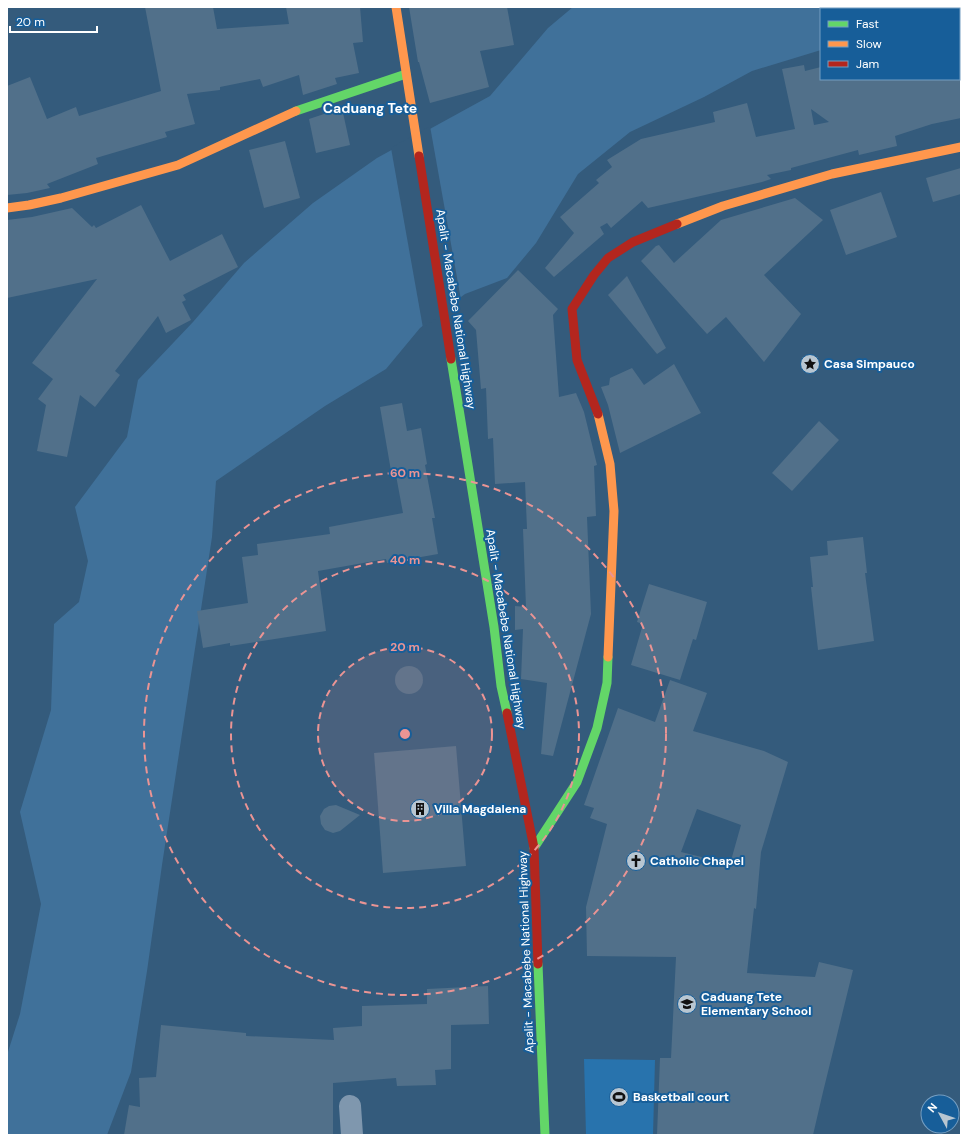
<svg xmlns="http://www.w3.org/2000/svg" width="968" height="1142" font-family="'DM Sans',sans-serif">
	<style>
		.green { fill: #2873ad }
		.water { fill: #40719a }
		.pier { fill: #345b7c }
		.building { fill: #51708a; fill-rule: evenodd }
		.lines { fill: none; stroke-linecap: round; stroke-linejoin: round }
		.street { stroke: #7f97ae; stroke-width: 22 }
		.fast { stroke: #63d668; stroke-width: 9 }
		.slow { stroke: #ff974d; stroke-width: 9 }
		.jam { stroke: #b3261e; stroke-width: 9 }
		.ring { fill: none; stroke: #ea9494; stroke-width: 2; stroke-dasharray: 7 5 }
		.labels { text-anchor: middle; stroke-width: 4; stroke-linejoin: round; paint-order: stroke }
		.street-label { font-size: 12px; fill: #fff; stroke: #175e99 }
		.poi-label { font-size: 12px; font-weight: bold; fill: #fff; stroke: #175e99; text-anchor: start }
		.quarter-label { font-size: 14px; font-weight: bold; fill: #fff; stroke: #175e99 }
		.centre { fill: #ea9494; stroke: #175e99; stroke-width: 2 }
		.ring-label { font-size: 12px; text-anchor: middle; font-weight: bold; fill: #ea9494; stroke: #175e99; stroke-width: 4; stroke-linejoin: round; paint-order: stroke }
	</style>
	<rect width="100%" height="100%" fill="#345b7c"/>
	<path class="green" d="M584,1059l71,1 -2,75h-67z"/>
	<path class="water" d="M573,7h388v1l-140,1v41l-69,21 -48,26 -74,35 -52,42 -42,69 -29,35 -42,16 -45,34 -34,41 -61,37 -109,75 -4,56 -50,328 -15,106 -16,101 -24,63h-100v-80l13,-41 21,-110 -21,-92 31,-102 3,-86 25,-22 9,-41 -13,-54 52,-70 11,-57 55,-58 51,-59 69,-60 64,-45 113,-62 58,-68z"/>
	<path class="pier" d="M430,126l31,174 -38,28 -32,-180z"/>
	<g class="building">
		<path d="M145,7h68l4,22 72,-5 -3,-17h74l3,35 -10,1 6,30 -24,5 2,6 -34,11 -4,-20 -36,12 -3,-8 -40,8v3l-33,4 8,30 -30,8 2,5 -71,21 2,6 -51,20 3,4 -23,5 -20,2v-109l23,-9 17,42 29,-12 3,9 82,-25z"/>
		<path d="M409,7h98l7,38 -34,6 9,36 -59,16 -11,-41h-1z"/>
		<path d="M804,65l1,6 16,-4v12l122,1 16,-1v-1h2v40l-29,6 -37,12 2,10 -38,9 -1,-5 -67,18v2l-24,5 4,4 -9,3 -114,26 -6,-7 -31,27 -4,-5 -7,4 4,7 -50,43 -9,-9 29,-35 -14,-16 39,-34 -3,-3 16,-13 -5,-7 34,-21 74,-17 -2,-10 34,-9 9,34 39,-8 -13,-60zM811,109l18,13 -15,3z"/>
		<path d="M342,108l8,37 -34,8 -7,-34z"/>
		<path d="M285,141l15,57 -36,10 -15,-58z"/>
		<path d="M961,168v26l-28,8 -7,-24z"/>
		<path d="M881,192l16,45 -51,18 -16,-45z"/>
		<path d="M795,198l28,22 -59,55 37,39 -37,48 -38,-45 -19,17 -66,-73 15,-15 3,-1 15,18 47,-43z"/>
		<path d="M141,205l29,56 52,-27 16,33 -55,28 3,5 -4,2 9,18 -25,13 -8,-17 -43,55 5,4 -25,32 -15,-12 -13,62 -30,-6 9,-46 -8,-6 15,-20 -21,-16 65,-84 -90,19v-78l25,-3 40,-9 20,19 2,-2 2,3z"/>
		<path d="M518,270l40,39 -5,6 6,82 17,-4 8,19 13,53 -3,1 2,50 -9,1 4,97 -38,142 -12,-2 6,-71 -26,-4 2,-50 -8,1v-24l11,1 -3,-78h4l-2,-47 -30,2 -2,-46 -5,1 -2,-51 -5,1 -5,-59 -8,-9z"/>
		<path d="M627,276l39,72 -9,6 -49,-59z"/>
		<path d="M674,364l27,49 -81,40 -12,-48 -7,-18 8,-2 1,-7 22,-10 12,17z"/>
		<path d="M402,403l5,28 14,-3 6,36 -2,1 10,53h-3l6,36 -51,9 -1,-4 -68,12 8,60 -96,15v-3l-27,5 -6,-37 51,-8 -6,-46 16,-2 -1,-11 73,-10 -1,-7 74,-14 -8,-43 -4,1 -11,-64z"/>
		<path d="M819,421l20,19 -47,51 -20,-18z"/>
		<path d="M863,537l4,36h-2l9,68 -56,9 -7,-63h2l-3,-30 18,-2 -1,-14z"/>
		<path d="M649,584l58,18 -11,38 -3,-1 -13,41 -49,-15 12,-41 -6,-2z"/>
		<circle cx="409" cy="680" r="14"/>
		<path d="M670,680l37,13 -14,38 71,20 24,11 -27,90 -5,57 -2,-1 -7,65 68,4 4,-15 34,8 -30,122 -10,43h-156l3,-77h11l5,-101 -89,-1 -1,-49 21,-83 -17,-6 4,-10 -10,-3 34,-97 37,14zM697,809l44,16 -11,39 -49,-12z"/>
		<path d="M456,746l10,120 -83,7 -9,-120z"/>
		<path d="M336,805l24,10 -20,16 -7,2 -8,-3 -4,-6 -1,-8 4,-7 5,-3z"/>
		<path d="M488,986l1,38 -38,1v44l-16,1 1,15 -39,1 -1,-8 -63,5v52h-209l5,-30 11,2 -1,-29 17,-1 5,-52 85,8v3l88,4 -1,-12 29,-2v-20l65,-2v-15z"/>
	</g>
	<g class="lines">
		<path class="street" d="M350,1106l2,29"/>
		<g class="fast">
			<path d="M296,111l110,-37"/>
			<path d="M451,359l43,268 7,59 6,27"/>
			<path d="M534,848l43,-66 20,-54 10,-45 1,-26"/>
			<path d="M538,964l7,171"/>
		</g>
		<g class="slow">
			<path d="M396,7l23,149"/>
			<path d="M7,208l22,-3 32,-7 117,-33 118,-54"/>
			<path d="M677,224l46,-18 109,-32 129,-27"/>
			<path d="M598,414l12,50 4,47 -6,146"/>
		</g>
		<g class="jam">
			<path d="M419,156l32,203"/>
			<path d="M598,414l-21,-54 -5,-51 22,-34 14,-17 25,-16 44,-18"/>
			<path d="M507,713l27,135 4,116"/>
		</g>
	</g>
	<circle cx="405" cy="734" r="87" fill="#ea9494" fill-opacity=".12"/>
	<g class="ring">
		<circle cx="405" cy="734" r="87"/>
		<circle cx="405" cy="734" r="174"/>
		<circle cx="405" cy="734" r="261"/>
	</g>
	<defs>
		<g id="sight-disc" transform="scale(1)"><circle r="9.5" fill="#b8c6d1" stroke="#175e99"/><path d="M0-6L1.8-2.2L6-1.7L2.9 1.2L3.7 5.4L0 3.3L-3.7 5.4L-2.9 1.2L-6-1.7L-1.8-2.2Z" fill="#111"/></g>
		<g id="building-disc" transform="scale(1)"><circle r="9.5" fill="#b8c6d1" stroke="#175e99"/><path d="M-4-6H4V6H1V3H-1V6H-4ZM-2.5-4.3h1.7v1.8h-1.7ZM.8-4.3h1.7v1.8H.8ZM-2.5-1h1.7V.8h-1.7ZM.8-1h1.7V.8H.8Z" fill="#111"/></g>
		<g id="church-disc" transform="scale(1)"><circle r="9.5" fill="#b8c6d1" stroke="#175e99"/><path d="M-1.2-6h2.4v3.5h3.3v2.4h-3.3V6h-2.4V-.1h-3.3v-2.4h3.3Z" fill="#111"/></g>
		<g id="school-disc" transform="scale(1)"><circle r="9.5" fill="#b8c6d1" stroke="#175e99"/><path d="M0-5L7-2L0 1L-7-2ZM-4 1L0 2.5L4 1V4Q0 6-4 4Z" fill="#111"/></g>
		<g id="stadium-disc" transform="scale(1)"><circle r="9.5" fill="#b8c6d1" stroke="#175e99"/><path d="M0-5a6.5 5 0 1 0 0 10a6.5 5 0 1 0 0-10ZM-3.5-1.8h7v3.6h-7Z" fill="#111"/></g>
	</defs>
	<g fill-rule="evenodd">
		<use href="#sight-disc" x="810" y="364"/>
		<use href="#building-disc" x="420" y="809"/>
		<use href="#church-disc" x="636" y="861"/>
		<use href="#school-disc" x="687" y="1004"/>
		<use href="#stadium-disc" x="619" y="1097"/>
	</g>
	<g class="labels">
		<g class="street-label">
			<text transform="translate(456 309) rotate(81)" y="4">Apalit - Macabebe National Highway</text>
			<text transform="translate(506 629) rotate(81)" y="4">Apalit - Macabebe National Highway</text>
			<text transform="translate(526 952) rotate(-92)" y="4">Apalit - Macabebe National Highway</text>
		</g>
		<g class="poi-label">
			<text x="824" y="368">Casa Simpauco</text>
			<text x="434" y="813">Villa Magdalena</text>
			<text x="650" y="865">Catholic Chapel</text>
			<text x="701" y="1001">Caduang Tete<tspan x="701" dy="14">Elementary School</tspan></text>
			<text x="633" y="1101">Basketball court</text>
		</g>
		<g class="quarter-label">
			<text x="370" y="113">Caduang Tete</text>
		</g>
	</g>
	<circle cx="405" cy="734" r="6" class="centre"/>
	<g class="ring-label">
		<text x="405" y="477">60 m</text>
		<text x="405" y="564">40 m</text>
		<text x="405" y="651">20 m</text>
	</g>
	<rect width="968" height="1142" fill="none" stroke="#ffffff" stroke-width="16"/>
	<rect x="820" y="8" width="140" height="72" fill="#175e99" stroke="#749ec2"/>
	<rect x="828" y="21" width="20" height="6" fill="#63d668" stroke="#749ec2"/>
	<text x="856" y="28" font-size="12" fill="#ffffff">Fast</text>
	<rect x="828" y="41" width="20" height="6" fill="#ff974d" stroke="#749ec2"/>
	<text x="856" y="48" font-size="12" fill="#ffffff">Slow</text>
	<rect x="828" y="61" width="20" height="6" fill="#b3261e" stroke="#749ec2"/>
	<text x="856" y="68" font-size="12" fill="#ffffff">Jam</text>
	<g transform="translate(940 1114) rotate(310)"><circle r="19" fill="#175e99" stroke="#749ec2"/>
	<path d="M0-3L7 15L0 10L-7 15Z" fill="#b8c6d1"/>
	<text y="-6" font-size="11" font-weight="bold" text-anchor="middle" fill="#ffffff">N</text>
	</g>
	<path d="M10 26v6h87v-6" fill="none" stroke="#ffffff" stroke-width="2"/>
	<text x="16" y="26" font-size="12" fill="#ffffff" stroke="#175e99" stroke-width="3" paint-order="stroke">20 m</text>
</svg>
